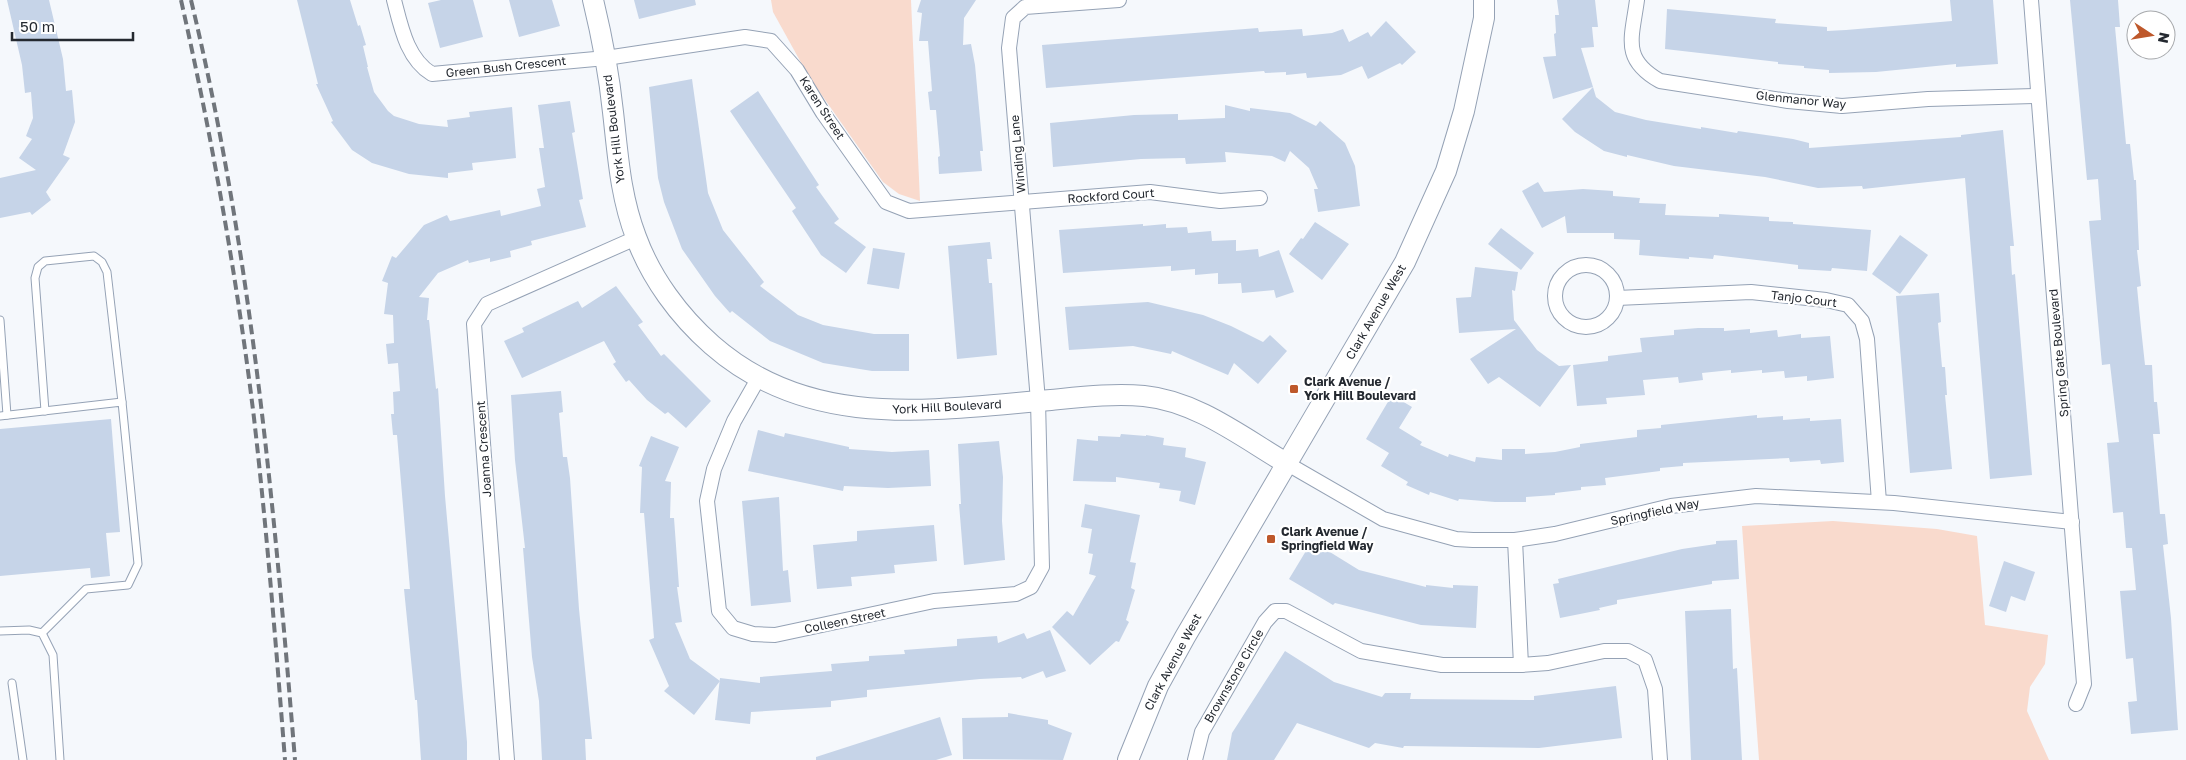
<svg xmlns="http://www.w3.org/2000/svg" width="2186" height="760" font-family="'Golos Text',sans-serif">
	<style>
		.green { fill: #f9dacd }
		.building { fill: #c6d4e8 }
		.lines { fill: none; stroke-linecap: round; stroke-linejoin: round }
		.lane-casing { stroke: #95a2b5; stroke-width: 9 }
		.street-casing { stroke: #95a2b5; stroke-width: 16 }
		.secondary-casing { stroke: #95a2b5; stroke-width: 22 }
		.lane { stroke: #fff; stroke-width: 7 }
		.street { stroke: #fff; stroke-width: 14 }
		.secondary { stroke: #fff; stroke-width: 20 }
		.rail { stroke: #70757b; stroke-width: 4; stroke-dasharray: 10 5; stroke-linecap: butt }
		.poi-dot { fill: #be582b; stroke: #fff; stroke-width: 2 }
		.labels { text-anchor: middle; stroke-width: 4.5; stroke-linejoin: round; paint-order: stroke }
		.street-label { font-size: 12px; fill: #242930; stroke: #fff }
		.poi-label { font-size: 12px; font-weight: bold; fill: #242930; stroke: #fff; text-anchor: start }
	</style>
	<rect width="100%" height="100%" fill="#f5f8fc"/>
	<g class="green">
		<path d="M771,0h140l9,201 -21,-7 -16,-12 -74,-105 -36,-65z"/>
		<path d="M1833,521l104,8 40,7 8,89 63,10 -3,29 -15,23 -3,24 22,49h-290l-17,-234z"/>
	</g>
	<g class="building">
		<path d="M7,0h42l14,59 3,32 6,-1 3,32 -12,33 7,3 -24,34 5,8 -19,15 -2,-3 -30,6v-40l36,-8 -17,-12 13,-19 -6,-3 7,-18 -2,-26 -6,1 -3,-28z"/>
		<path d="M297,0h53l8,26 2,-1 6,20 -3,1 5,21h-1l7,25 14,19 6,5 25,8 29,3 -1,-7 23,-3 -1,-5 43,-5 4,51 -44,5 1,7 -25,3v5l-39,-4 -37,-11 -20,-13 -21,-28 2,-1 -17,-37h2z"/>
		<path d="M441,0h32l10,37 -43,11 -12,-45z"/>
		<path d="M509,0h43l8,26 -41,11z"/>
		<path d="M634,0h61l1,5 -57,14z"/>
		<path d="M921,0h55l-12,18 -1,27 8,-1 4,21 8,86h-3l2,20 -43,3 -1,-17 2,-1 -4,-46h-6l-2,-18 4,-1 -4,-50h-9l3,-28 -5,-1z"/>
		<path d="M1557,0h38l3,27h-6l2,20 -13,1 12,39 -40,12 -10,-42 13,-1 -2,-22 2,-1 -1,-18h4z"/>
		<path d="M1950,0h43l5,64 -42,3v-3l-80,8 -47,1v-3l-25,-2v-2l-26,-2v-2l-113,-13 2,-40 109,10 -1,4 52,4v4l19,-1 106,-9z"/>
		<path d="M2070,0h48l2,27h-5l4,43 7,74h4l4,36h2l3,70h-2l4,36 -4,1 4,41 4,37h7l2,37h3l3,32h-7l7,80h5l3,30 -5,1 8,73 7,112 -47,4 -3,-32 9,-1 -4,-43 -7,1 -6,-68 16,-1 -4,-42h-6l-3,-36 -10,1 -6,-70 12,-1 -9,-78 -8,1 -13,-144 12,-1 -3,-41 -11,1z"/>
		<path d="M1386,21l30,31 -14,13 -2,-2 -32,16 -6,-13 -21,9 -34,3 -1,-5 -20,2v-3l-21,1 -1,-2 -218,17 -4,-43 216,-17 1,4 43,-3 1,7 29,-3 11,-4 6,13 19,-10 3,5z"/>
		<path d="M692,79l16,114 15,37 41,52 -4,4 38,29 25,10 51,9h35v37h-37l-49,-8 -53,-22 -38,-30 -2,2 -15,-17 -33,-47 -18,-47 -6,-24 -9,-91z"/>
		<path d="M1593,87l3,10 19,15 31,8 55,9v-2l36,6 1,-2 55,8 16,4v5l152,-11v-2l42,-5 11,116h-4l2,29 3,-1 17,201 -42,4 -25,-301 -102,11 -1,-3 -44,2 -53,-11 -91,-11 -47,-11v2l-23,-6 -29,-19 -13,-13z"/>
		<path d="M758,91l61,94 -3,2 23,32 -5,4 32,24 -20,26 -25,-18 -29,-44 4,-3 -66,-97z"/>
		<path d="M570,101l5,31 -3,1 11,66 -4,1 7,27 -55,14 1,4 -22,6 1,6 -21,5v-4l-21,5 -1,-3 -30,13 -19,24 10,1 -2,22h2l7,69 2,-1 7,108 22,246v18h-46l-4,-60h-2l-11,-111h6l-13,-154h-4l-2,-21h3l-1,-22 7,-1 -2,-28 -10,1 -2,-20 8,-1 -1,-28 -9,-1 4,-31 -6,-2 10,-25 4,2 28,-33 23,-10 3,6 50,-11 1,6 40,-10 -4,-17 8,-2 -6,-39h5l-6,-43z"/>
		<path d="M1225,105l25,6v-3l40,5 26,13 4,-5 25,22 10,23 5,40 -42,6 -4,-23h4l-9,-21 -19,-17 -5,11 -13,-6 -47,-4 1,10 -40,2 -1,-6 -44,1 -88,8 -3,-44 84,-8 44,-1v6l47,-2z"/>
		<path d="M1538,182l6,10 39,-3 30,2v5l27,2 -1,5 27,1 -1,11 54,2v-3l50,3v4l24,1v2l78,6 -4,41 -35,-3 -1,3 -33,-2v-4l-84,-10 -1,4 -24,-2v2l-50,-4 1,-15 -26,-1v-6h-47l-2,-17 -23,12 -20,-37z"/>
		<path d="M1315,222l34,22 -27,36 -33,-26 12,-16 2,1z"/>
		<path d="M1143,224v2l23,-2v4l21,-1 1,6 23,-2 1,10 24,-1v11l22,-2 1,8 20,-7 15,42 -18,6 -2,-8 -32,3 -1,-10 -23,1v-11l-23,2v-6l-24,2v-5l-108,7 -4,-43z"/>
		<path d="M1501,228l33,25 -13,17 -33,-26z"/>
		<path d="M1900,235l28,20 -28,39 -28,-20z"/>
		<path d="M990,242l2,17h-5l2,24h3l5,72 -40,4 -9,-113z"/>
		<path d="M873,248l32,5 -6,36 -32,-5z"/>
		<path d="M1475,267l43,5 -3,19 -3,-1 2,30 23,30 22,16 12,-1 -31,42 -41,-30 -11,7 -18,-25 46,-30 -57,4 -3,-35 15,-1z"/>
		<path d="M616,286l27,36 -5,3 23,31 3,-2 47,47 -25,27 -18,-16 -3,2 -18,-14 -18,-20 -3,2 -13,-18 3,-2 -12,-21 -82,37 -18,-37 20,-9 -2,-4 56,-27 4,7z"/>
		<path d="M1939,293l2,29 -3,1 4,44h3l2,28h-2l7,74 -42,4 -14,-177z"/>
		<path d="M1148,302l55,13 28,11 32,16 7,-7 17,16 -29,33 -24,-21 -6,12 -56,-24 -1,3 -38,-8 -64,4 -4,-43z"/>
		<path d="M1698,328h26v3l26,-2v4l27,-3 1,7 23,-3v4l29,-2 4,42 -27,3v-5l-22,2 -1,-7 -22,2v-3l-31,3v-3l-29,3 1,7 -24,3 -1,-6 -35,3 2,15 -39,3 1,6 -30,2 -4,-41 35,-4v-5l34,-4 -2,-14 34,-3v-5z"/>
		<path d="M561,391l2,21 -4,1 4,44h4l3,21 9,131 13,130h-7l1,21h-44l-3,-59 -7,-44 -9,-109h2l-10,-88 -4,-65z"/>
		<path d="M1392,395l20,12 -13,21 23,14 -2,3 28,12 1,-3 26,8 1,-5 26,3v-11h23v5l30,-2 25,-5v-3l57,-7v-7l24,-2v-3l96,-10v3l26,-2v4l27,-2v3l31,-2 3,43 -23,2 -1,-4 -30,2 -1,-4 -106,5v3l-23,2v3l-55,7 1,7 -25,2v3l-26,3v2l-29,2v5h-31l-36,-3 -1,2 -28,-9 -1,3 -23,-10 2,-3 -27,-16 8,-13 -23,-14z"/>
		<path d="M111,419l9,113 -14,1 4,43 -19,2 -1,-10 -90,8v-147z"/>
		<path d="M758,430l26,7 1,-4 64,14v2l43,3 37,-2 2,36 -43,2 -44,-2 -1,5 -95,-20z"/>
		<path d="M1121,434l25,2v-1l18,3 -1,7 23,3 -1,9 21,5 -11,43 -16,-4 2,-10 -22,-3 1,-5 -44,-6v5l-43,-1 4,-42 21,2v-5l22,1z"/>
		<path d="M651,436l28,11 -14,34 6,1 -1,36h4l5,69h-2l5,35 -7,1 15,36 30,22 -26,34 -30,-24 5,-5 -20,-46 5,-2 -10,-125h-4l2,-46 -3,-1z"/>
		<path d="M999,441l4,36 -1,44 3,39 -41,5 -5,-61h2l-3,-60z"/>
		<path d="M779,497l4,74 5,-1 3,32 -40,4 -9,-105z"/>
		<path d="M1085,504l55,11 -10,47 6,1 -5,25 4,2 -9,30 3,2 -10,20 -3,-1 -26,24 -38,-38 15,-16 6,5 23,-40 -7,-2 4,-20 -5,-1 4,-24 -11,-2z"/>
		<path d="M934,525l3,36 -43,4 1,8 -44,4 1,9 -35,3 -4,-44 44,-4v-10z"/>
		<path d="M1737,540l2,39 -27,2v3l-95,16v4l-18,4 1,2 -40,8 -7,-34 6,-1 -1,-4 124,-30 34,-5v-3z"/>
		<path d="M1312,541l47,29 67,17v-2l27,3v-3l25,1 -2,42 -55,-3 -86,-22 -2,2 -44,-26z"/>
		<path d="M2004,561l31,11 -10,29 -14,-5 -5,16 -17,-6z"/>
		<path d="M1731,609l2,60 4,-1 5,92h-51l-6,-149z"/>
		<path d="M1050,630l16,41 -20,7 -3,-7 -21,8 -1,-2 -41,2 -113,11v7l-36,4v6l-80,5 -1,12 -35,-4 5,-42 40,5v-6l72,-6 -1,-7 38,-3v-5l36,-2 -1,-4 53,-4v-7l40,-3 1,7 26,-10 3,6z"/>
		<path d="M1285,651l49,31 48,15 3,-4h26l-1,6 124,1v-4l82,-10 6,52 -83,10 -135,-2 -1,2 -28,-5 -6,5 -72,-25 -23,37h-47l5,-27z"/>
		<path d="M1008,713l40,7v4l24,9 -9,27 -100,-1 -1,-41 46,-1z"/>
		<path d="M940,717l12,38 -16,5h-120v-3z"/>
	</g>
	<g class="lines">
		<g class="lane-casing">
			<g id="lane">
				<path d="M0,320l7,95"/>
				<path d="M45,411l-10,-133 3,-11 7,-6 49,-5 8,6 5,10 15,130"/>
				<path d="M0,416l122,-14 16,162 -10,21 -42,4 -44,44"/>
				<path d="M0,631l29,-1 13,3 11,22 7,105"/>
				<path d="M12,683l11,77"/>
			</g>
		</g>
		<g class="street-casing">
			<g id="street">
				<path d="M394,0c7,27 13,59 38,74l174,-16 139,-21 26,4 26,29 26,43 63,89 23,9 241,-19 70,9 40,-3"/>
				<path d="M1637,0c-5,38 -16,59 23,81l128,20 54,5 86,-7 110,-3"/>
				<path d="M2031,0l53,684 -8,20"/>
				<circle cx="1586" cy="296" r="31"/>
				<path d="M1617,298l134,-6 75,8 22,5 14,16 5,18 12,163"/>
				<path d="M758,379l-24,42 -20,48 -7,32 12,110 14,17 20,6 22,1 159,-34 82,-7 15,-7 11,-20 -4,-166 -29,-353 4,-30 12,-11 94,-7"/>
				<path d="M1286,463l97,56 73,20 17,1h42l40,-6 116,-28 85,-10 138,7 178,19"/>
				<path d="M1515,540l6,125"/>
				<path d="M507,760l-33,-436 13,-20 149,-66"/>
				<path d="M1195,760l7,-28 63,-110 10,-11h11l75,40 81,14h79l27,-2 56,-12h24l17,9 10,29 5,71"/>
			</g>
		</g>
		<g class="secondary-casing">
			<g id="secondary">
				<path d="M593,0c9,37 16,74 20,112 5,43 7,83 23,125 15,41 43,79 76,108 98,86 219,65 339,55 30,-3 63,-7 93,-4 52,5 98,41 142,67"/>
				<path d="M1128,760l30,-74 27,-49 220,-375 41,-91 18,-60 20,-93v-18"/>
			</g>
		</g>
		<use href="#lane" class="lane"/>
		<use href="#street" class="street"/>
		<use href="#secondary" class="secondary"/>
		<g class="rail">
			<path d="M181,0c31,138 56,278 73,418 13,114 22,228 31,342"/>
			<path d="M191,0c60,249 83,505 104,760"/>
		</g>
	</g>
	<g class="poi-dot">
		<rect x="1289" y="384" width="10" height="10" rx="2.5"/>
		<rect x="1266" y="534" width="10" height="10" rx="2.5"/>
	</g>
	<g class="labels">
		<g class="street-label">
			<text transform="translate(506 67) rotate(-6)" y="4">Green Bush Crescent</text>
			<text transform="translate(1801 100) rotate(6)" y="4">Glenmanor Way</text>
			<text transform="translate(822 108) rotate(57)" y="4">Karen Street</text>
			<text transform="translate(614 129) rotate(-97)" y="4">York Hill Boulevard</text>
			<text transform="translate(1018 154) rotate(-95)" y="4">Winding Lane</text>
			<text transform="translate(1111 196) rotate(-4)" y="4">Rockford Court</text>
			<text transform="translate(1804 299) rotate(7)" y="4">Tanjo Court</text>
			<text transform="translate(1376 312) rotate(-60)" y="4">Clark Avenue West</text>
			<text transform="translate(2059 353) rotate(-95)" y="4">Spring Gate Boulevard</text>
			<text transform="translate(947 407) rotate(-3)" y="4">York Hill Boulevard</text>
			<text transform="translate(484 449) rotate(-94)" y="4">Joanna Crescent</text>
			<text transform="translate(1655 512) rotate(-12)" y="4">Springfield Way</text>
			<text transform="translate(845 621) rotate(-12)" y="4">Colleen Street</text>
			<text transform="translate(1173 662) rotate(-62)" y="4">Clark Avenue West</text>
			<text transform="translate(1234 676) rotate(-60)" y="4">Brownstone Circle</text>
		</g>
		<g class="poi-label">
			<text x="1304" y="386">Clark Avenue /<tspan x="1304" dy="14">York Hill Boulevard</tspan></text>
			<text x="1281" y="536">Clark Avenue /<tspan x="1281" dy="14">Springfield Way</tspan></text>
		</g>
	</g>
	<g transform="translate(2151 35) rotate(102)"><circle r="24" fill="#ffffff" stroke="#a7a9ac"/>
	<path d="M0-4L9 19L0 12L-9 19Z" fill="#be582b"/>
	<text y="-8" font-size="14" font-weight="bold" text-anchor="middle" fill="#242930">N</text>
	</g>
	<path d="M12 32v8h121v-8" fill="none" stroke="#242930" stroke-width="2.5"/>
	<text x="20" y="32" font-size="15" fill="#242930" stroke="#ffffff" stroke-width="4" paint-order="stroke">50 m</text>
</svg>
